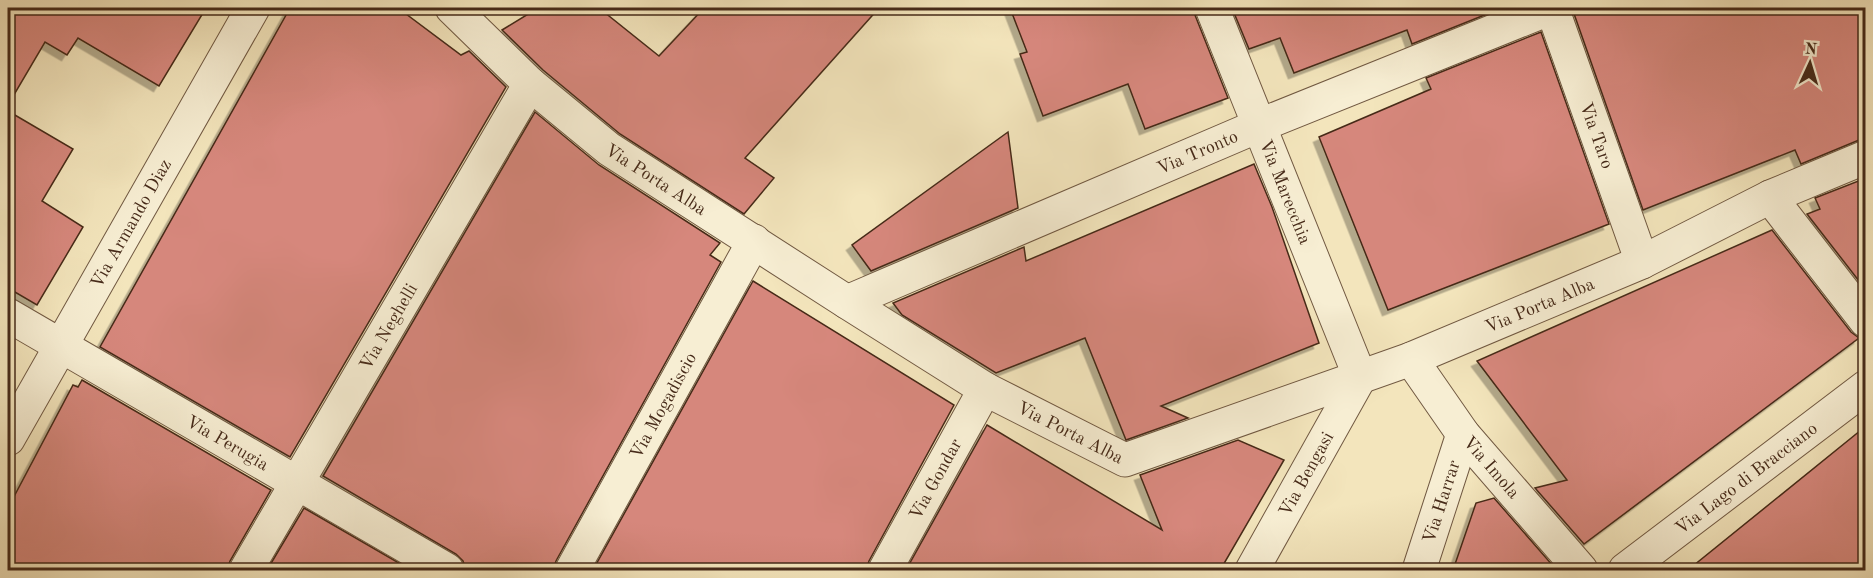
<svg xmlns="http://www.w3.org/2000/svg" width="1873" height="578" font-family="'Old Standard TT',serif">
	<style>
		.building { fill: #d6877b; stroke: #462a19; stroke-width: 1.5; filter: url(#shadow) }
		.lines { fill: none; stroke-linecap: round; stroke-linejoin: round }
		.minor-casing { stroke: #715942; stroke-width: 35 }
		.minor { stroke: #f7eed3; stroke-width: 33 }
		.labels { text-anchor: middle; stroke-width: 4.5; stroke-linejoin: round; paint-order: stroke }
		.street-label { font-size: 18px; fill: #462a19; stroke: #f7eed3 }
	</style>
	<defs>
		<filter id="shadow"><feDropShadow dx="-5.5" dy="5.5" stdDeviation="0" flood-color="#0004"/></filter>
	</defs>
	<rect width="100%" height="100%" fill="#f3e5bc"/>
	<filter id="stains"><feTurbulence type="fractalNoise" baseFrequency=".00333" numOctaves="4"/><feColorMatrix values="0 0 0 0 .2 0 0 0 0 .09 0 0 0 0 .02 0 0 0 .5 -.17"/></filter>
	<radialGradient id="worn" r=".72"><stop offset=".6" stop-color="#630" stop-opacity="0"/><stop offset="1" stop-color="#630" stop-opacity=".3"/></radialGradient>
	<g class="building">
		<path d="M8,8h198l-47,78 -81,-48 -11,17 -22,-13 -37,63z"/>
		<path d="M290,8h108l63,47 8,-4 37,36 -216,370 -190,-110z"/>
		<path d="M538,8h61l60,48 45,-48h175l-134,150 29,20 -30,36 -124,-80 -77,-64 -41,-40z"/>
		<path d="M1010,8h184l1,7 33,83 -83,31 -17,-45 -85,32 -23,-62 7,-2z"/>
		<path d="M1232,8h270l-90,36 -5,-14 -113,43 -14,-35 -31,11z"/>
		<path d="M1572,8h294v131l-7,1 -58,24 -6,-14 -152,60z"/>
		<path d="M1541,32l68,192 -221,86 -69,-173 112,-48 -5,-11z"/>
		<path d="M8,111l65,38 -31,52 41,26 -46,78 -29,-17z"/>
		<path d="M535,112l64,53 121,78 -10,12 11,7 -165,299 -3,9h-87l-3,-9 -7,-7 -133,-78z"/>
		<path d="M1008,132l10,76 -147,63 -19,-26z"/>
		<path d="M1254,164l18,43 47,136 -158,63 27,12 -62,22 -41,-102 -89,35 -94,-58 -9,-12 131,-56 2,14z"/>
		<path d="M1866,178v112l-59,-76 13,-5 -5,-11z"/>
		<path d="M1772,230l79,102 8,6 -275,206 -49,-56 32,-8 -90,-119z"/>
		<path d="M753,281l201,124 -85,156 -3,9h-273z"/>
		<path d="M82,380l189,110 -41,71 -3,9h-219v-62l65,-123 5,2z"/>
		<path d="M987,425l175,105 -22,-55 98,-35 46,20 -62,107 7,3h-323z"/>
		<path d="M1866,426v144h-178z"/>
		<path d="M1494,498l60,69 -5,3h-96l23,-67z"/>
		<path d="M304,508l107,62h-144z"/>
	</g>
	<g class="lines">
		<g class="minor-casing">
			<g id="minor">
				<path id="s1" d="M452,8l78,76 79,65 238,153 138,87 140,71 286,-101 231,-97 128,-65 96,-40"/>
				<path id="s2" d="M1212,8l148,369 -108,193"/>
				<path id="s3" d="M1552,8l90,254"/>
				<path d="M1770,197l96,124"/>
				<path id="s4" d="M847,302l411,-176 293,-118"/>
				<path id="s5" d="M8,315l439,255"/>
				<path id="s6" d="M1411,359l52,75 118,136"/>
				<path id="s7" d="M8,439l245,-431"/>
				<path id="s8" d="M246,570l284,-486"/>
				<path id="s9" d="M572,570l182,-329"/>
				<path id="s10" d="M885,570l100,-181"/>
				<path id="s11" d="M1419,570l44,-136"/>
				<path id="s12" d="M1625,570l241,-183"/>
			</g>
		</g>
		<use href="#minor" class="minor"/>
	</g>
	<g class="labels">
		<g class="street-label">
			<text dy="6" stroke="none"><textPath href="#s3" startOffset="135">Via Taro</textPath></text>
			<text dy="6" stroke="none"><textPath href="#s4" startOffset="381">Via Tronto</textPath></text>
			<text dy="6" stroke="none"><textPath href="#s1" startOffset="267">Via Porta Alba</textPath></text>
			<text dy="6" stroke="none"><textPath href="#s2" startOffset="198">Via Marecchia</textPath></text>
			<text dy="6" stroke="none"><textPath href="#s7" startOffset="248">Via Armando Diaz</textPath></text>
			<text dy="6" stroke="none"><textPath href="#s1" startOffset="1257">Via Porta Alba</textPath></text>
			<text dy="6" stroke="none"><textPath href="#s8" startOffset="282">Via Neghelli</textPath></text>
			<text dy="6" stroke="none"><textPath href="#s9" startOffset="188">Via Mogadiscio</textPath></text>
			<text dy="6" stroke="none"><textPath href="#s1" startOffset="753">Via Porta Alba</textPath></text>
			<text dy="6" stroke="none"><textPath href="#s5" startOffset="254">Via Perugia</textPath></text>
			<text dy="6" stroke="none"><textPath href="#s6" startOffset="135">Via Imola</textPath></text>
			<text transform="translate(1306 474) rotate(-61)" y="6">Via Bengasi</text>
			<text dy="6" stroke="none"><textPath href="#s12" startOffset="152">Via Lago di Bracciano</textPath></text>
			<text dy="6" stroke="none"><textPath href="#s10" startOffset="104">Via Gondar</textPath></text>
			<text dy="6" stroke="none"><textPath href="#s11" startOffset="72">Via Harrar</textPath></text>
		</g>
	</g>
	<rect width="1873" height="578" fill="none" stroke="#f3e5bc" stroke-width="30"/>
	<rect x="9" y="9" width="1855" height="560" fill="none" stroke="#462a19" stroke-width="3"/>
	<rect x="15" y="15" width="1843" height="548" fill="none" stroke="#462a19" stroke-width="1.5"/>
	<g transform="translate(1810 63) rotate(4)" stroke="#f7eed3" stroke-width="4.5" paint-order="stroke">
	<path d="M0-4.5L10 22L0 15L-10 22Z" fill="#462a19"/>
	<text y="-9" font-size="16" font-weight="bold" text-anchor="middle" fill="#462a19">N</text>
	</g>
	<rect width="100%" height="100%" filter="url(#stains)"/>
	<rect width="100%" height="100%" fill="url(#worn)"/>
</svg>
